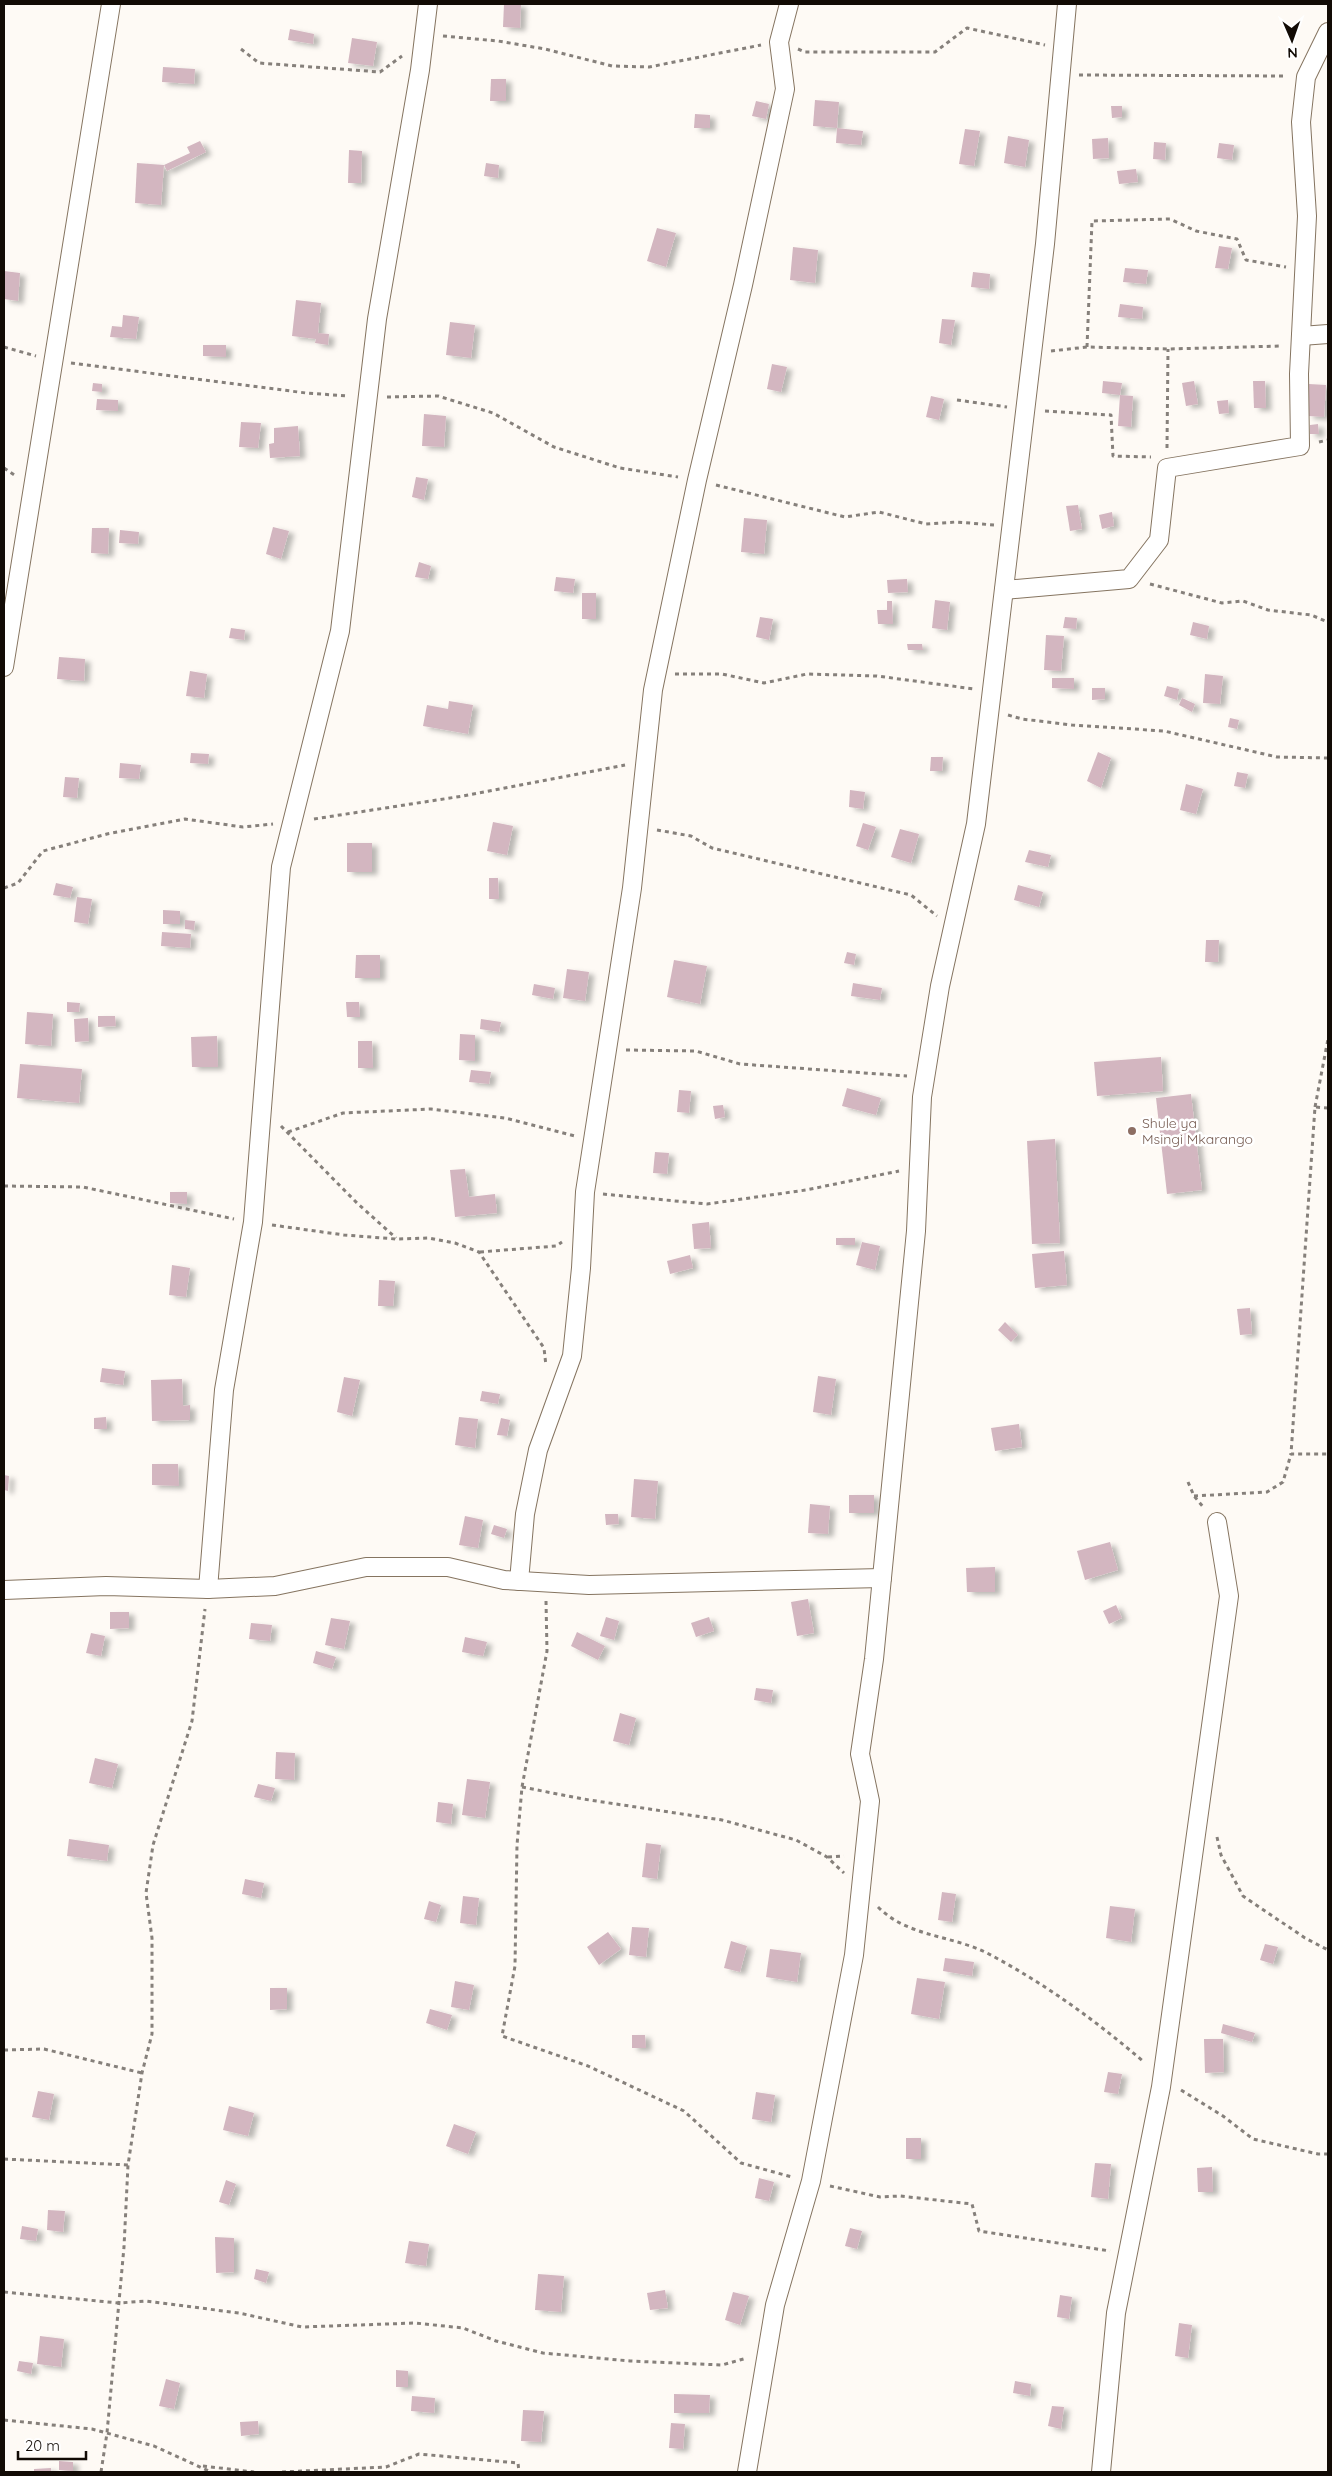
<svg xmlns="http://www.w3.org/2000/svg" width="1332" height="2476" font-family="Quicksand,sans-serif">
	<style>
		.building { fill: #d3b6c0; filter: url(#shadow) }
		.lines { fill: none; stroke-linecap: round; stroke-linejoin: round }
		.street-casing { stroke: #857460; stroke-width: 20 }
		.path { stroke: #86807b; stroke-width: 3; stroke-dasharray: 4 4; stroke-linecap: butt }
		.street { stroke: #fff; stroke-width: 18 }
		.education-dot { fill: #8d6e63; stroke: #fff; stroke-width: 2 }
		.labels { text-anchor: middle; stroke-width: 5; stroke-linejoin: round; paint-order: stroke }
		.education-label { font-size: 14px; fill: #785e54; stroke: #fff; text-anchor: start }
	</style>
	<defs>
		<filter id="shadow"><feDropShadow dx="5.5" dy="3" stdDeviation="2.5" flood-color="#0004"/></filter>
	</defs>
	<rect width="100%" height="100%" fill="#fefaf5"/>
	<g class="building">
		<path d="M504,4h17l-1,24 -17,-1z"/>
		<path d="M290,29l24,5 -1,10 -25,-4z"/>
		<path d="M352,38l25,4 -4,24 -25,-3z"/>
		<path d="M163,67l32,2 -1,15 -32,-2z"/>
		<path d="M491,79h15v22h-16z"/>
		<path d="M815,100l24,2 -2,26 -24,-2z"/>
		<path d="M756,101l13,3 -3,15 -14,-3z"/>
		<path d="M1111,106h11v11l-10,1z"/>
		<path d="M695,114l15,1v13h-16z"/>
		<path d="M837,128l26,3 -2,14 -25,-2z"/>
		<path d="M965,129l15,2 -6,35 -15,-2z"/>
		<path d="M1008,136l21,4 -4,27 -21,-4z"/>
		<path d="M1108,138l1,20 -16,1 -1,-20z"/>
		<path d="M200,141l6,11 -39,19 -3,-6 26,-12 -3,-6z"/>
		<path d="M1154,142l12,1 -1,17 -12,-1z"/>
		<path d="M1219,143l15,2 -2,15 -15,-2z"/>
		<path d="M349,150l13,1 -1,32h-13z"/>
		<path d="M137,163l27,2 -3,40 -26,-2z"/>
		<path d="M486,163l13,2 -1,13 -14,-2z"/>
		<path d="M1136,169l2,13 -19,2 -2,-13z"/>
		<path d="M657,228l19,5 -10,34 -19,-6z"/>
		<path d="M1219,246l13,2 -4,21 -13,-1z"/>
		<path d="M793,247l25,3 -3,33 -25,-3z"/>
		<path d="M1125,268l23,2 -2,14 -23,-2z"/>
		<path d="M4,271l16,2 -2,28 -14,-2z"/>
		<path d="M973,272l17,2 -1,15 -18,-2z"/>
		<path d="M296,300l25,3 -3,30 11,1 -1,11 -13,-2 1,-4 -24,-3z"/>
		<path d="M1120,304l23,3 -1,12 -24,-2z"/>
		<path d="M123,315l16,2 -3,22 -26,-2 2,-11 10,1z"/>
		<path d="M942,319l13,1 -4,25 -12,-2z"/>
		<path d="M450,322l25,3 -4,33 -25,-3z"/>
		<path d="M203,345h23v12l-23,-1z"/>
		<path d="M772,364l15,3 -6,25 -14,-3z"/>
		<path d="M1103,381l19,2 -2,12 13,1 -2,31 -13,-1 2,-31 -18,-2z"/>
		<path d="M1194,381l4,23 -12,2 -4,-23z"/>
		<path d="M1253,381h12l1,27h-12z"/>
		<path d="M93,383l9,1v8l-10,-1z"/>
		<path d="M1309,384l17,1 -2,32 -16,-1z"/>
		<path d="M931,396l13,3 -5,21 -13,-3z"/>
		<path d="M97,399l21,1v11l-22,-1z"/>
		<path d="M1228,400l1,13 -10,1 -2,-13z"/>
		<path d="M424,414l22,2 -2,31 -22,-1z"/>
		<path d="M241,422l20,1 -3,25 -19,-1z"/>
		<path d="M1318,424l1,10h-9v-9z"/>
		<path d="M298,426l2,30 -30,2 -1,-14 5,-1v-15z"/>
		<path d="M416,477l12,2 -4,21 -12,-3z"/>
		<path d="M1078,505l4,24 -12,2 -4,-25z"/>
		<path d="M1112,512l2,14 -12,3 -3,-14z"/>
		<path d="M744,518l23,2 -3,34 -23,-2z"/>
		<path d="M273,527l16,4 -8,28 -15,-5z"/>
		<path d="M92,528h17l-1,26 -17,-1z"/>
		<path d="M120,530l19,2 -1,12 -19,-1z"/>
		<path d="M419,562l12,4 -3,13 -13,-2z"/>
		<path d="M556,577l19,2 -2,14 -19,-2z"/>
		<path d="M907,579l1,13 -20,1 -1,-13z"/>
		<rect x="582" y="593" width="14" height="26"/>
		<path d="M935,600l15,2 -3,28 -15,-2z"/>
		<path d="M887,601h5l1,23h-15l-1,-14h10z"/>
		<path d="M760,617l13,2 -4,21 -13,-3z"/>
		<path d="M1065,617l12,1 -1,11 -13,-1z"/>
		<path d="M1193,622l16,4 -2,13 -17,-4z"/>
		<path d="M231,628l14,2 -1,10 -15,-2z"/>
		<path d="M1046,635l18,1 -3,35 -17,-1z"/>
		<path d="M907,644h15l1,6h-15z"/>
		<path d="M59,657l26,2 -1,22 -27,-2z"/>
		<path d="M190,671l17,3 -3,24 -18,-2z"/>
		<path d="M1205,674l18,2 -3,28 -17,-1z"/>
		<path d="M1052,678h22v11l-22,-1z"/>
		<path d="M1167,686l12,3 -2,11 -13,-4z"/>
		<path d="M1092,688h13v11l-13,1z"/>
		<path d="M1182,698l13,6 -3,8 -13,-7z"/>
		<path d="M449,701l24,4 -5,29 -45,-8 4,-21 21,4z"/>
		<path d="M1230,718l9,2 -2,9 -9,-2z"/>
		<path d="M1098,752l13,6 -10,30 -14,-7z"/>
		<path d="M191,753l18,1 -1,10 -18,-1z"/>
		<path d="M931,757h12l-1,14h-12z"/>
		<path d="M120,763l21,2 -2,14 -20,-1z"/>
		<path d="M1237,772l11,2 -3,14 -11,-2z"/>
		<path d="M65,777l14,1 -2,20 -14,-1z"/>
		<path d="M1186,784l17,5 -7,25 -16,-4z"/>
		<path d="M850,790l15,2 -2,17 -14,-2z"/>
		<path d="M493,822l20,4 -6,29 -20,-4z"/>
		<path d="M863,823l13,4 -8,23 -12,-4z"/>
		<path d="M900,829l19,5 -8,29 -20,-6z"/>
		<rect x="347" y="843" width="25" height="29"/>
		<path d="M1029,850l22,5 -3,12 -23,-5z"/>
		<path d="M489,878h9l1,21h-10z"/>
		<path d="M56,883l17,4 -3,11 -17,-3z"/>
		<path d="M1018,885l25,7 -4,15 -25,-7z"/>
		<path d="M77,897l15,2 -4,25 -14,-2z"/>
		<path d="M163,910l17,1v13h-17z"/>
		<path d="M185,920l10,1 -1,9 -9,-1z"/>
		<path d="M162,932l29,2 -1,14 -29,-2z"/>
		<path d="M1206,940h13l-1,22h-13z"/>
		<path d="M847,952l9,2 -2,11 -10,-2z"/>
		<path d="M356,955h24v23h-25z"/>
		<path d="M674,960l33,6 -7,38 -33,-7z"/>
		<path d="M567,969l22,3 -4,29 -22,-3z"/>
		<path d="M853,983l29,5 -2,12 -29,-4z"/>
		<path d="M534,984l21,4 -2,11 -21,-4z"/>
		<path d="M67,1002l13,1 -1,9h-12z"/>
		<path d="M346,1002h13l1,15h-13z"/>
		<path d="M27,1012l26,2 -2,32 -26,-2z"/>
		<path d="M98,1016h17l1,10 -18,1z"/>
		<path d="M88,1018l1,23 -14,1 -1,-23z"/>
		<path d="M481,1019l20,3 -2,10 -19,-3z"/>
		<path d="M460,1034l15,1v26l-16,-1z"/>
		<path d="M217,1036l1,31h-26l-1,-30z"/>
		<path d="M358,1041h14l1,27h-15z"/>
		<path d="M1161,1057l2,34 -66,5 -3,-34z"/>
		<path d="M20,1064l62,5 -3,34 -62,-5z"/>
		<path d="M471,1070l20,2 -2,12 -20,-2z"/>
		<path d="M847,1088l34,10 -5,17 -34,-9z"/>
		<path d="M679,1090l12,1 -2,22 -12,-1z"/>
		<path d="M1191,1094l11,96 -35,4 -11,-96z"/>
		<path d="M723,1105l2,12 -10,2 -2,-13z"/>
		<path d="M1055,1139l5,104 -28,1 -5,-103z"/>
		<path d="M655,1152l14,1 -2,21 -14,-1z"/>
		<path d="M465,1169l4,28 26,-3 2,19 -42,4 -5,-47z"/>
		<path d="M170,1192h17v12l-17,-1z"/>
		<path d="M709,1222l2,26 -17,1 -2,-25z"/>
		<rect x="836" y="1238" width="19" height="7"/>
		<path d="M862,1242l18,4 -5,24 -19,-5z"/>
		<path d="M1064,1251l3,34 -32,3 -3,-34z"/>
		<path d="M690,1255l3,13 -23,6 -3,-13z"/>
		<path d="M172,1265l18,3 -4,29 -17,-2z"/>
		<path d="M379,1280l16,1 -2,25h-15z"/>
		<path d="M1250,1308l2,26 -12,1 -3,-26z"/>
		<path d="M1005,1322l13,13 -7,7 -13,-12z"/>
		<path d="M102,1368l23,3 -2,14 -23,-3z"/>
		<path d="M818,1376l18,3 -5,36 -18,-3z"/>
		<path d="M344,1377l16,3 -8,36 -15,-4z"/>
		<path d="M182,1379l1,27 7,-1v15l-38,1 -1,-41z"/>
		<path d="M482,1391l18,3 -2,10 -18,-3z"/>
		<path d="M106,1417l1,12h-13v-11z"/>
		<path d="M459,1417l19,2 -3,29 -20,-3z"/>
		<path d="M501,1418l9,2 -3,16 -10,-1z"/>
		<path d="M1019,1424l3,23 -27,4 -4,-23z"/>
		<path d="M152,1464h26l1,22 -27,-1z"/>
		<path d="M4,1475l5,1 -1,15 -4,-1z"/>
		<path d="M634,1479l24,2 -3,38 -24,-2z"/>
		<rect x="849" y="1495" width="25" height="18"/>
		<path d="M810,1504l20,2 -2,28 -20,-1z"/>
		<path d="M605,1514h13l1,10 -13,1z"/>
		<path d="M465,1516l18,4 -5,28 -19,-3z"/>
		<path d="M494,1525l13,4 -3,9 -13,-4z"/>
		<path d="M1110,1542l8,28 -33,10 -8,-29z"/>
		<path d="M995,1567v25h-28l-1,-24z"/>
		<path d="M808,1599l6,34 -17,3 -6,-34z"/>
		<path d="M1116,1605l6,13 -13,6 -6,-13z"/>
		<path d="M110,1612h19v16l-19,1z"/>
		<path d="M606,1617l13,4 -5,19 -14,-4z"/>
		<path d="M709,1617l5,14 -18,6 -5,-14z"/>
		<path d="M331,1618l19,3 -6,28 -19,-4z"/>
		<path d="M251,1623l21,2 -2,16 -21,-2z"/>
		<path d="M577,1632l28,14 -7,14 -27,-14z"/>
		<path d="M91,1633l14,3 -4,20 -15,-3z"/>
		<path d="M465,1637l22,5 -4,14 -21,-4z"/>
		<path d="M316,1651l20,6 -4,12 -19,-6z"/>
		<path d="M756,1688l17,2 -2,13 -17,-3z"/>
		<path d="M620,1713l16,5 -7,27 -16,-4z"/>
		<path d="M276,1752l19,1 -1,27 -19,-1z"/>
		<path d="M95,1758l23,6 -6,24 -23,-5z"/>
		<path d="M467,1779l23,3 -5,36 -23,-3z"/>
		<path d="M258,1784l17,4 -4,13 -17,-4z"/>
		<path d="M438,1802l15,2 -2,20 -15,-2z"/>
		<path d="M69,1839l40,6 -2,16 -40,-5z"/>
		<path d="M646,1843l15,2 -4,34 -15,-2z"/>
		<path d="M245,1879l19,4 -3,15 -19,-4z"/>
		<path d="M942,1892l14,2 -4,28 -14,-2z"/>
		<path d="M463,1896l16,2 -3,27 -16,-2z"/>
		<path d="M429,1901l12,4 -5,17 -12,-3z"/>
		<path d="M1110,1906l25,3 -4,33 -25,-4z"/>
		<path d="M632,1927l17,1 -3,29 -17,-2z"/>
		<path d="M608,1932l13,17 -22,16 -12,-18z"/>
		<path d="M731,1941l16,5 -7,26 -16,-4z"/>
		<path d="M1265,1944l13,3 -5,17 -13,-4z"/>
		<path d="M770,1949l31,4 -4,29 -31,-5z"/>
		<path d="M945,1958l29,4 -2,14 -29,-5z"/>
		<path d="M917,1978l28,4 -6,37 -28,-5z"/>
		<path d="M455,1981l19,4 -5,25 -18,-3z"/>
		<path d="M270,1988h17v21l-17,1z"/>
		<path d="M430,2009l22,6 -5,15 -21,-7z"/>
		<path d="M1223,2024l32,9 -3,9 -31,-9z"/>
		<path d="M632,2035h13l1,13h-14z"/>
		<path d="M1204,2039h19l1,33 -19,1z"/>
		<path d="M1108,2072l14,2 -4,20 -14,-2z"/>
		<path d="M38,2091l16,3 -5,26 -17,-3z"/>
		<path d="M756,2092l19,3 -4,27 -19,-3z"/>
		<path d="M229,2106l25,7 -6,23 -25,-6z"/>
		<path d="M454,2124l22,8 -8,22 -22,-8z"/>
		<rect x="906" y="2138" width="15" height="21"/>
		<path d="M1095,2163l16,1 -3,35 -17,-2z"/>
		<path d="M1212,2167l1,25h-15l-1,-24z"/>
		<path d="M759,2178l15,4 -5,19 -14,-3z"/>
		<path d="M226,2180l10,4 -7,21 -10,-3z"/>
		<path d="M48,2210l17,1 -2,21 -16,-2z"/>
		<path d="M22,2226l16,3 -2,12 -16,-2z"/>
		<path d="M850,2228l12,3 -5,18 -12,-3z"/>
		<path d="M215,2237l19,1v34l-18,1z"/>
		<path d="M409,2241l20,3 -3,22 -21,-3z"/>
		<path d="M256,2269l13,3 -3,11 -12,-4z"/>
		<path d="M538,2274l26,2 -3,36 -26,-2z"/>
		<path d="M665,2290l3,18 -18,2 -3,-17z"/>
		<path d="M733,2292l16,4 -9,29 -15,-5z"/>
		<path d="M1060,2295l12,2 -3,22 -12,-2z"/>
		<path d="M1179,2323l13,2 -4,33 -13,-2z"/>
		<path d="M40,2336l24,3 -3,28 -24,-3z"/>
		<path d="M19,2361l14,2 -2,11 -14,-3z"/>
		<path d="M396,2370l12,1v16h-12z"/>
		<path d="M166,2379l14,4 -6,26 -15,-3z"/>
		<path d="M1015,2381l16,3 -1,12 -17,-3z"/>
		<path d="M674,2394l36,1 -1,18h-35z"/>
		<path d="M412,2396l23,2 -1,15 -23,-2z"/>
		<path d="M1052,2406l12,1 -3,22 -13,-3z"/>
		<path d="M523,2410l21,1 -3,31 -20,-1z"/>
		<path d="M258,2421l1,13 -18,2 -1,-14z"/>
		<path d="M671,2423l14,1 -2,25 -14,-1z"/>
		<path d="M59,2461l14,1v9l-14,-1z"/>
		<path d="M51,2468v4h-17v-3z"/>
	</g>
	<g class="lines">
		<g class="street-casing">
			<g id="street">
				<path d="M1301,336l27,-2"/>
				<path d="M1004,590l125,-11 30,-39 8,-72 133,-22 -1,-72 8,-158 -6,-94 5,-45 22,-45"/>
				<path d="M4,667l107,-663"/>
				<path d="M519,1581l6,-67 13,-64 34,-94 9,-88 4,-76 47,-304 21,-198 44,-210 46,-195 42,-196 -6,-47 10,-38"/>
				<path d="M208,1589l16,-199 29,-168 28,-355 59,-236 37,-312 43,-249 8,-66"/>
				<path d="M4,1590l102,-4 102,3 67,-3 91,-19h82l56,13 85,5 293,-7"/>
				<path d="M747,2472l28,-167 36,-124 43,-226 16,-154 -10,-47 14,-95 42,-428 6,-134 18,-111 36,-162 69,-580 22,-240"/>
				<path d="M1101,2472l15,-159 45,-226 68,-491 -12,-74"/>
			</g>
		</g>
		<g class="path">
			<path d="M443,36l55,5 47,8 67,17 37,1 112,-22"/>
			<path d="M241,49l18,14 121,9 22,-16"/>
			<path d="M798,49l7,3h130l32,-24 78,17"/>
			<path d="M1079,75l207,1"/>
			<path d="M4,347l32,9"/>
			<path d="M1087,347l5,-126 78,-2 26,12 41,8 9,21 40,7"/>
			<path d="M1051,351l36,-4 81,2 114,-3"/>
			<path d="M71,363l235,30 42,3"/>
			<path d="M387,397l51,-1 55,17 61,34 66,21 58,9"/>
			<path d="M957,400l50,7"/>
			<path d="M1045,411l66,4 2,41 38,1"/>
			<path d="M1319,442l9,-2"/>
			<path d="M1167,448l1,-99"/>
			<path d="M4,468l12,8"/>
			<path d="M716,485l129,32 34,-5 47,12 30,-2 38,3"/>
			<path d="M1150,584l72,19 21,-2 25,9 43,5 17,7"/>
			<path d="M675,674h47l42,9 43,-9 70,2 97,13"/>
			<path d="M1008,715l14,4 50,6 92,6 113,26 51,1"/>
			<path d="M314,819l149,-23 162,-31"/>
			<path d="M657,830l34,6 21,12 199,47 26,21"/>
			<path d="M4,888l14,-5 25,-32 64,-17 78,-15 58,8 30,-3"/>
			<path d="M626,1050l70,1 44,13 167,12"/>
			<path d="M1315,1107l13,-68"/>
			<path d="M1328,1108l-13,-1 -24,347h37"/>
			<path d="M281,1126l76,77 39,35"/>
			<path d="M288,1132l55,-19 88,-4 74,9 70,18"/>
			<path d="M4,1186l79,1 151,32"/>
			<path d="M603,1194l104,10 99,-14 93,-19"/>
			<path d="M272,1225l72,10 52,4 33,-1 26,5 24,9 65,96 2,18"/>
			<path d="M480,1252l76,-6 6,-4"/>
			<path d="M1188,1482l6,14 10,12"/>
			<path d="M1194,1496l73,-4 16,-10 8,-28"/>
			<path d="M546,1601l1,50 -25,136 -5,58 -2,121 -13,70 86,30 96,45 57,52 51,14"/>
			<path d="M522,1787l61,12 139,21 74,20 31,17 17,16"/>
			<path d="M1217,1837l4,18 22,41 62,42 23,12"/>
			<path d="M828,1857l16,-1"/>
			<path d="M878,1907c30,30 73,28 109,46 57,30 108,67 157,109"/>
			<path d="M4,2050l40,-1 98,24"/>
			<path d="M1181,2090l42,26 30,23 65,15h10"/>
			<path d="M4,2159l124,6"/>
			<path d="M830,2186l50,11 20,-1 72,8 7,27 131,20"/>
			<path d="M4,2292l115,11 27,-2 93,12 63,14 113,-4 48,5 33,13 47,12 87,8 92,4 25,-7"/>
			<path d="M4,2420l88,9 62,17 57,26"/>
			<path d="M203,2466l51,6"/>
			<path d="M101,2472l6,-39 17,-186 4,-82 14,-92 10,-39v-96l-6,-45 7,-48 39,-124 13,-112"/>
			<path d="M282,2472l104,-5 33,-13 99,9 1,9"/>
		</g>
		<use href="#street" class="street"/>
	</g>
	<circle class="education-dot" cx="1132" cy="1131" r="5"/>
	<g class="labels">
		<g class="education-label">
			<text x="1142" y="1128">Shule ya<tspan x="1142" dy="16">Msingi Mkarango</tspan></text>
		</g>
	</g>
	<rect width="1332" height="2476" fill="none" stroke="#120b05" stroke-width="10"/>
	<g transform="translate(1292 40) rotate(178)" stroke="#ffffff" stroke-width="4" paint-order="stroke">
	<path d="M0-4L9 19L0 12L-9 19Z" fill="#120b05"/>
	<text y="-8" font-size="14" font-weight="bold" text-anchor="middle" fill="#120b05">N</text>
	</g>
	<path d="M18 2451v8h68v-8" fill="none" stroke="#120b05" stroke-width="2.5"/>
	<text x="25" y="2451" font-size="15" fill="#120b05" stroke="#ffffff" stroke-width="4" paint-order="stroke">20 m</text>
</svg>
